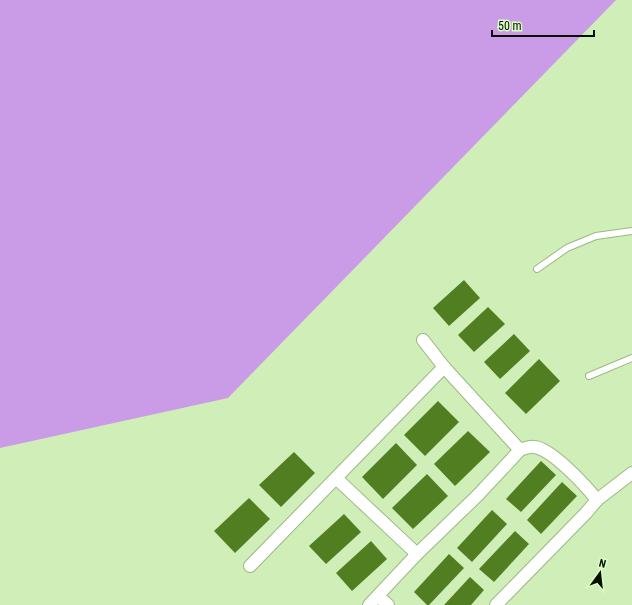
<svg xmlns="http://www.w3.org/2000/svg" width="632" height="605" font-family="'Roboto Condensed',sans-serif">
	<style>
		.green { fill: #ca9be7 }
		.building { fill: #517e20 }
		.lines { fill: none; stroke-linecap: round; stroke-linejoin: round }
		.lane-casing { stroke: #9bb884; stroke-width: 8 }
		.street-casing { stroke: #9bb884; stroke-width: 14 }
		.lane { stroke: #fff; stroke-width: 6 }
		.street { stroke: #fff; stroke-width: 12 }
	</style>
	<rect width="100%" height="100%" fill="#cfeeb8"/>
	<path class="green" d="M0,0h616l-388,398 -228,50z"/>
	<g class="building">
		<path d="M464,280l16,18 -31,28 -16,-18z"/>
		<path d="M488,307l17,17 -31,28 -16,-17z"/>
		<path d="M514,334l16,17 -30,28 -16,-17z"/>
		<path d="M539,359l21,22 -34,33 -21,-21z"/>
		<path d="M438,401l21,21 -34,34 -21,-21z"/>
		<path d="M468,431l22,21 -35,34 -21,-22z"/>
		<path d="M396,443l21,22 -34,34 -21,-22z"/>
		<path d="M294,452l21,21 -34,34 -22,-22z"/>
		<path d="M541,461l15,14 -35,37 -15,-13z"/>
		<path d="M427,474l21,22 -35,33 -21,-21z"/>
		<path d="M562,482l15,14 -36,38 -14,-14z"/>
		<path d="M249,498l21,21 -35,34 -21,-22z"/>
		<path d="M492,510l15,14 -35,38 -15,-14z"/>
		<path d="M344,514l17,18 -35,32 -17,-18z"/>
		<path d="M515,531l14,13 -35,38 -15,-13z"/>
		<path d="M371,541l16,18 -35,32 -16,-18z"/>
		<path d="M449,554l15,14 -35,37h-2l-13,-13z"/>
		<path d="M470,577l14,13 -13,15h-27z"/>
	</g>
	<g class="lines">
		<g class="lane-casing">
			<g id="lane">
				<path d="M537,269l30,-21 29,-12 36,-5"/>
				<path d="M589,376l43,-18"/>
			</g>
		</g>
		<g class="street-casing">
			<g id="street">
				<path d="M423,340l21,27"/>
				<path d="M337,479l80,75"/>
				<path d="M250,566l194,-199 76,83"/>
				<path d="M378,596l10,9"/>
				<path d="M369,605l48,-51 61,-59 42,-45c5,-2 10,-4 15,-3 18,3 51,39 62,53l35,-27"/>
				<path d="M496,605l90,-92 11,-13"/>
			</g>
		</g>
		<use href="#lane" class="lane"/>
		<use href="#street" class="street"/>
	</g>
	<g transform="translate(600 573) rotate(15)" stroke="#dcfcc5" stroke-width="3" paint-order="stroke">
	<path d="M0-3L7 15L0 10L-7 15Z" fill="#060f01"/>
	<text y="-6" font-size="11" font-weight="bold" text-anchor="middle" fill="#060f01">N</text>
	</g>
	<path d="M492 30v6h102v-6" fill="none" stroke="#060f01" stroke-width="2"/>
	<text x="498" y="30" font-size="12" fill="#060f01" stroke="#dcfcc5" stroke-width="3" paint-order="stroke">50 m</text>
</svg>
